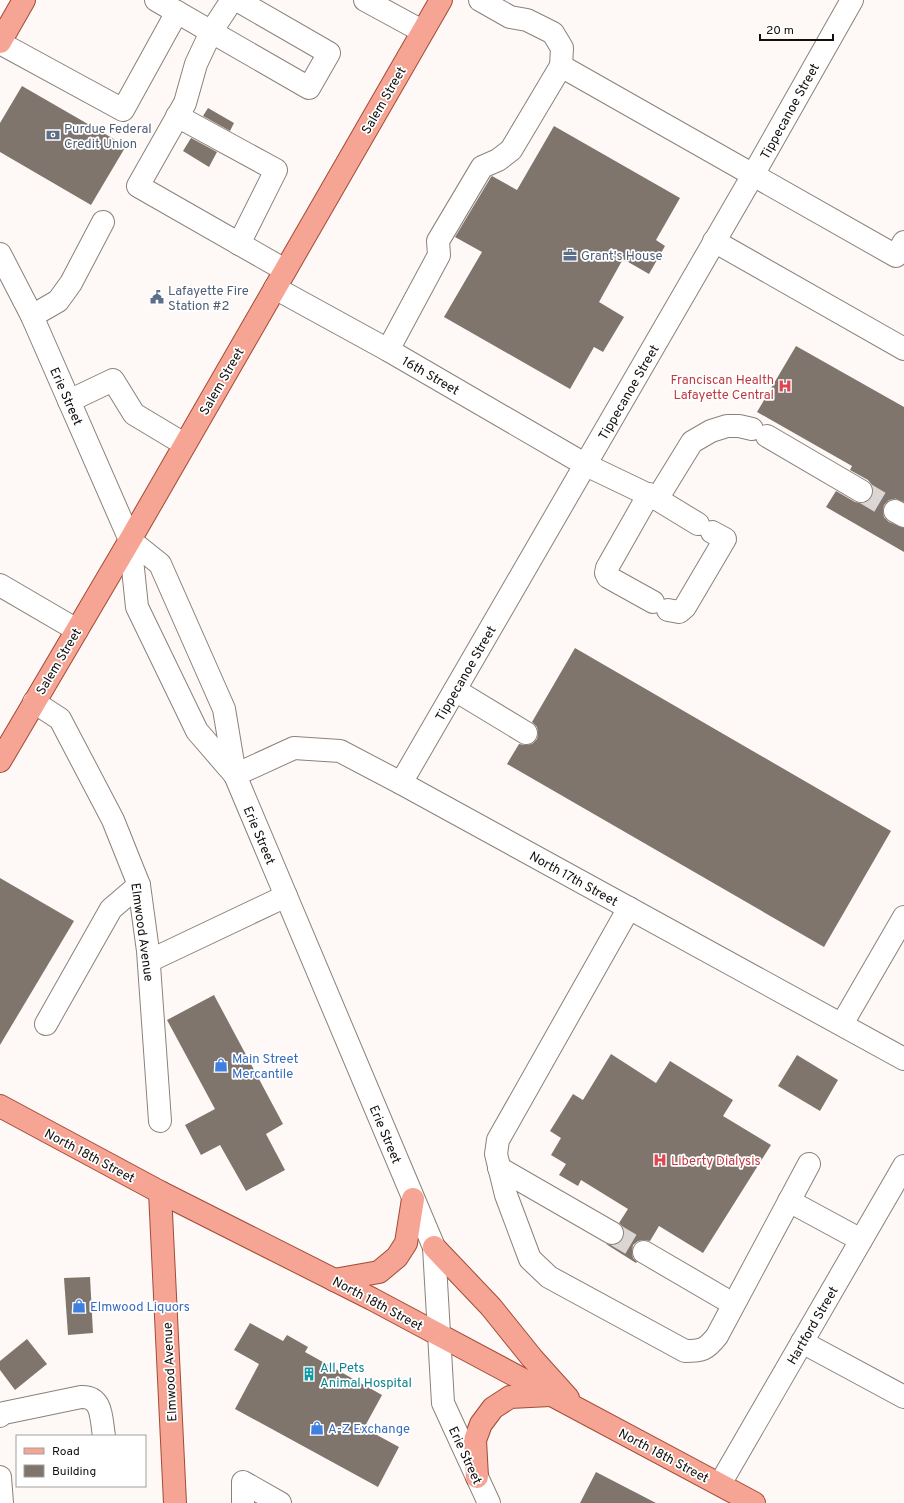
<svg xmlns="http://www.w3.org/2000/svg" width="904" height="1503" font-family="Overpass,sans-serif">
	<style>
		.building { fill: #7f756d }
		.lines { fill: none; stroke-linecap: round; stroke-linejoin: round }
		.minor-tunnel { stroke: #dbd6d3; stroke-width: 22; stroke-dasharray: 22 11; stroke-linecap: butt }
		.minor-casing { stroke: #8b8179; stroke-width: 24 }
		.major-casing { stroke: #a24a36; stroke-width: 24 }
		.minor { stroke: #fff; stroke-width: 22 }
		.major { stroke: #f6a594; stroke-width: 22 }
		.labels { text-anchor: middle; stroke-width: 3.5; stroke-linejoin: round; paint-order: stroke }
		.street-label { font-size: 13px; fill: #120f0c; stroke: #fff }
		.service-label { font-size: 13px; fill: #4e5e75; stroke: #fff; text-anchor: start }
		.health-label { font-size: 13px; fill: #be3a42; stroke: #fff; text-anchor: end }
		.shop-label { font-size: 13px; fill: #366cbe; stroke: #fff; text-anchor: start }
		.culture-label { font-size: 13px; fill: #0d838f; stroke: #fff; text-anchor: start }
	</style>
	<rect width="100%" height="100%" fill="#fef9f6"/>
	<g class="building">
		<path d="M22,86l104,60 -35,59 -91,-53v-29z"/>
		<path d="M208,108l26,15 -4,8 -27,-15z"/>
		<path d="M554,126l126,72 -24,42 9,6 -16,28 -26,-15 -24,43 25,15 -21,35 -9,-5 -24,42 -126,-72 38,-65 -27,-15 36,-60 1,-1 25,14z"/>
		<path d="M191,138l26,14 -8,15 -26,-16z"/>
		<path d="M796,346l108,61v95l-9,-3 -6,1 -5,5 -1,6 1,6 5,5 15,6v24l-78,-45 10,-16 19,11 6,1 7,-1 4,-4 1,-7 -1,-6 -4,-5 -18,-10 2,-4 -95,-54z"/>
		<path d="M575,648l316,183 -67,116 -317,-183 12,-20 6,1 7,-1 5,-5 1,-5 -1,-7 -5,-5z"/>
		<path d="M0,878l74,43 -74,124z"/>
		<path d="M214,995l69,129 -17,10 19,36 -39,21 -26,-46 -19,10 -16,-30 30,-16 -48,-89z"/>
		<path d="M611,1054l45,29 14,-22 63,39 -10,16 48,29 -68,108 -44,-27 -9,15 -6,-1 -6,1 -5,4 -1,7 1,6 4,4 -1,1 -30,-19 6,1 6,-1 5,-4 1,-7 -1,-6 -4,-4 9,-14 -47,-29 -3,6 -19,-11 7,-11 -15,-9 10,-17 -11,-7 23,-37 10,6z"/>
		<path d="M797,1055l41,25 -18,31 -42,-25z"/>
		<path d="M90,1277l3,56 -25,2 -4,-57z"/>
		<path d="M250,1323l33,18 4,-6 21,12 -3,5 77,43 -18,33 35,19 -21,40 -143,-78 24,-45 -25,-14z"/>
		<path d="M27,1339l20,25 -32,26 -15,-20v-9z"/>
		<path d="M596,1472l60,31h-76z"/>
	</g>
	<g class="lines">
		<g class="minor-tunnel">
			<path d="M861,491l34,20"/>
			<path d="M612,1233l32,19"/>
		</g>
		<g class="minor-casing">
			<g id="minor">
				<path d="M156,0l153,88 20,-35 -92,-53"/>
				<path d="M232,0l-21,32 -15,32 -11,39 -47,83 147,84"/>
				<path d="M365,0l57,31"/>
				<path d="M0,43l123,67 54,-98"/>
				<path d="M561,66l335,190 8,-14"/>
				<path d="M177,116l99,54 -37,74"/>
				<path d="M714,241l190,108"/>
				<path d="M0,254l32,62 98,224 7,67 60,124 38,44"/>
				<path d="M275,288l113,62 198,115 71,34 35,-57 19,-11 16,-5h12l13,3"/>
				<path d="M32,316l26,-15 13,-18 32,-61"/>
				<path d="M388,350l51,-95 -1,-14 44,-74 16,-7 13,-10 50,-84 1,-18 -9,-15 -26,-13 -17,-3 -30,-17"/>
				<path d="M69,401l44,-21 21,34 50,30"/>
				<path d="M767,436l94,55"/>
				<path d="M649,494l-42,74 -1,5 2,4 45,25"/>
				<path d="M657,499l41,25"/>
				<path d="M895,511l9,5"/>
				<path d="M130,540l30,24 64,145 11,66 199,472 9,156 46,100"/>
				<path d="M0,585l77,45"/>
				<path d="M668,610l11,2 6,-5 40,-68 -13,-7"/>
				<path d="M455,690l71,43"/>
				<path d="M34,702l26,17 53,101 26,65 9,66 12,170"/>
				<path d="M235,775l59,-27 46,3 61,32 503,276"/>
				<path d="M401,783l352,-608 99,-175"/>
				<path d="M629,908l-131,232 -2,14 10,41 24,64 19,18 136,74c17,0 21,-1 32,-15l92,-172"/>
				<path d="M149,961l137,-65"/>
				<path d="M46,1024l65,-115 28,-24"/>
				<path d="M842,1024l62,-107"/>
				<path d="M499,1168l113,65"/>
				<path d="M789,1201l72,39"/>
				<path d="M644,1252l89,52"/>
				<path d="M802,1342l102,55"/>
				<path d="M0,1416l4,-3 77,-16c22,-1 20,22 23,39"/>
				<path d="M0,1477l2,26"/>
				<path d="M720,1484l184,-318"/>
				<path d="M243,1503v-21l37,21"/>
			</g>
		</g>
		<g class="major-casing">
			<g id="major">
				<path d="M0,42l24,-42"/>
				<path d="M0,761l130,-221 311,-540"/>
				<path d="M0,1106l160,86 212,107 382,204"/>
				<path d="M160,1192l15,311"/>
				<path d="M434,1247l57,60 41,51 36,40"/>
				<path d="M334,1280l45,-8 18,-15 9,-14 7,-44"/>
				<path d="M477,1477l-2,-37 6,-16 12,-16 17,-11 40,-2"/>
			</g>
		</g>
		<use href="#minor" class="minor"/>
		<use href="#major" class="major"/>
	</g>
	<defs>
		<g id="bank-bare" transform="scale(1.08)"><path d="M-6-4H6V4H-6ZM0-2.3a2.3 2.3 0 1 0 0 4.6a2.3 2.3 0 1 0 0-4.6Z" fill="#5c6f8a" stroke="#fff" stroke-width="2.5" paint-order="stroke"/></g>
		<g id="office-bare" transform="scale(1.08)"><path d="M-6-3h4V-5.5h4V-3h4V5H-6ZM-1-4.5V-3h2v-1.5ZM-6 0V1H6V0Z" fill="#5c6f8a" stroke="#fff" stroke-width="2.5" paint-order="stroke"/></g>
		<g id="civic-bare" transform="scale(1.08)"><path d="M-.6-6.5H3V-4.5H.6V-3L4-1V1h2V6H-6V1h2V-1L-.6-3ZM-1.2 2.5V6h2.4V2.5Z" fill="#5c6f8a" stroke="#fff" stroke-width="2.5" paint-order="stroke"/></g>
		<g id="hospital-bare" transform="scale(1.08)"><path d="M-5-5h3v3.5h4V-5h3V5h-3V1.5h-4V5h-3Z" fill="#e0444e" stroke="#fff" stroke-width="2.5" paint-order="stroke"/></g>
		<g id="shop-bare" transform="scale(1.08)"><path d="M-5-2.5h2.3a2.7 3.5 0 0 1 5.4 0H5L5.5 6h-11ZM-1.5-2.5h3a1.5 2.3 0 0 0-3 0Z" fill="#3f7fe0" stroke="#fff" stroke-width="2.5" paint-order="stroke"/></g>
		<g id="building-bare" transform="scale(1.08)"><path d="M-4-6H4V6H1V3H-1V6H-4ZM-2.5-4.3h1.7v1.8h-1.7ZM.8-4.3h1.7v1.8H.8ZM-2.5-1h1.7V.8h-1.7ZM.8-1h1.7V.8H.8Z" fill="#0f9aa8" stroke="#fff" stroke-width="2.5" paint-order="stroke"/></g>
	</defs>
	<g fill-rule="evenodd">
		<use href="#bank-bare" x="53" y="135"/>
		<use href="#office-bare" x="570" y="255"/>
		<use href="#civic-bare" x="157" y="297"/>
		<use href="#hospital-bare" x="785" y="386"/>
		<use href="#shop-bare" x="221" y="1065"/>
		<use href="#hospital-bare" x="660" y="1160"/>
		<use href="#shop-bare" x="79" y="1306"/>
		<use href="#building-bare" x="309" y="1374"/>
		<use href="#shop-bare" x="317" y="1428"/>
	</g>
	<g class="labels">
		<g class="street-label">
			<text transform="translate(383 100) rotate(-60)" y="5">Salem Street</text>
			<text transform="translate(789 111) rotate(-61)" y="5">Tippecanoe Street</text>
			<text transform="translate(431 375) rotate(30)" y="5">16th Street</text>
			<text transform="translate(221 381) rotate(-60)" y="5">Salem Street</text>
			<text transform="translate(628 392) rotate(-60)" y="5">Tippecanoe Street</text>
			<text transform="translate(67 396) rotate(66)" y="5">Erie Street</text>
			<text transform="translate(58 661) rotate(-59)" y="5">Salem Street</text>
			<text transform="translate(465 673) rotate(-60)" y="5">Tippecanoe Street</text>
			<text transform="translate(260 835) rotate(67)" y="5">Erie Street</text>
			<text transform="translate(574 878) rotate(29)" y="5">North 17th Street</text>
			<text transform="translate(143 932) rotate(82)" y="5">Elmwood Avenue</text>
			<text transform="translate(386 1134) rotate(67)" y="5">Erie Street</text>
			<text transform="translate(90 1155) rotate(28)" y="5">North 18th Street</text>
			<text transform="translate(378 1303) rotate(28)" y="5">North 18th Street</text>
			<text transform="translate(812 1325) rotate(-60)" y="5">Hartford Street</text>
			<text transform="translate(169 1372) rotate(-93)" y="5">Elmwood Avenue</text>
			<text transform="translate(466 1455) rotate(65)" y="5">Erie Street</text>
			<text transform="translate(664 1455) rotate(28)" y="5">North 18th Street</text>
		</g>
		<g class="service-label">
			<text x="64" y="133">Purdue Federal<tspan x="64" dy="15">Credit Union</tspan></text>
			<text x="581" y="260">Grant's House</text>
			<text x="168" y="295">Lafayette Fire<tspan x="168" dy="15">Station #2</tspan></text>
		</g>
		<g class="health-label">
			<text x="774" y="384">Franciscan Health<tspan x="774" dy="15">Lafayette Central</tspan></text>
			<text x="671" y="1165" text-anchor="start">Liberty Dialysis</text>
		</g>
		<g class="shop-label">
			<text x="232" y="1063">Main Street<tspan x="232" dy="15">Mercantile</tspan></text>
			<text x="90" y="1311">Elmwood Liquors</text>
			<text x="328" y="1433">A-Z Exchange</text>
		</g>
		<g class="culture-label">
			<text x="320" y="1372">All Pets<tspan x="320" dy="15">Animal Hospital</tspan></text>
		</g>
	</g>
	<rect x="16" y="1435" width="130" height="52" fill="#ffffff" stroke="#a09f9e"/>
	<rect x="24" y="1448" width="20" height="6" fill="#f6a594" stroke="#a09f9e"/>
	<text x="52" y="1455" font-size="12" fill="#120f0c">Road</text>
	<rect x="24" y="1465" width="20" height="12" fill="#7f756d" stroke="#a09f9e"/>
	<text x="52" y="1475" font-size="12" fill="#120f0c">Building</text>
	<path d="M760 34v6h73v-6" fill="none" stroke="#120f0c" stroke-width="2"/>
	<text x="766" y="34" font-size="12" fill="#120f0c" stroke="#ffffff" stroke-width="3" paint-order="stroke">20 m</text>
</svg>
